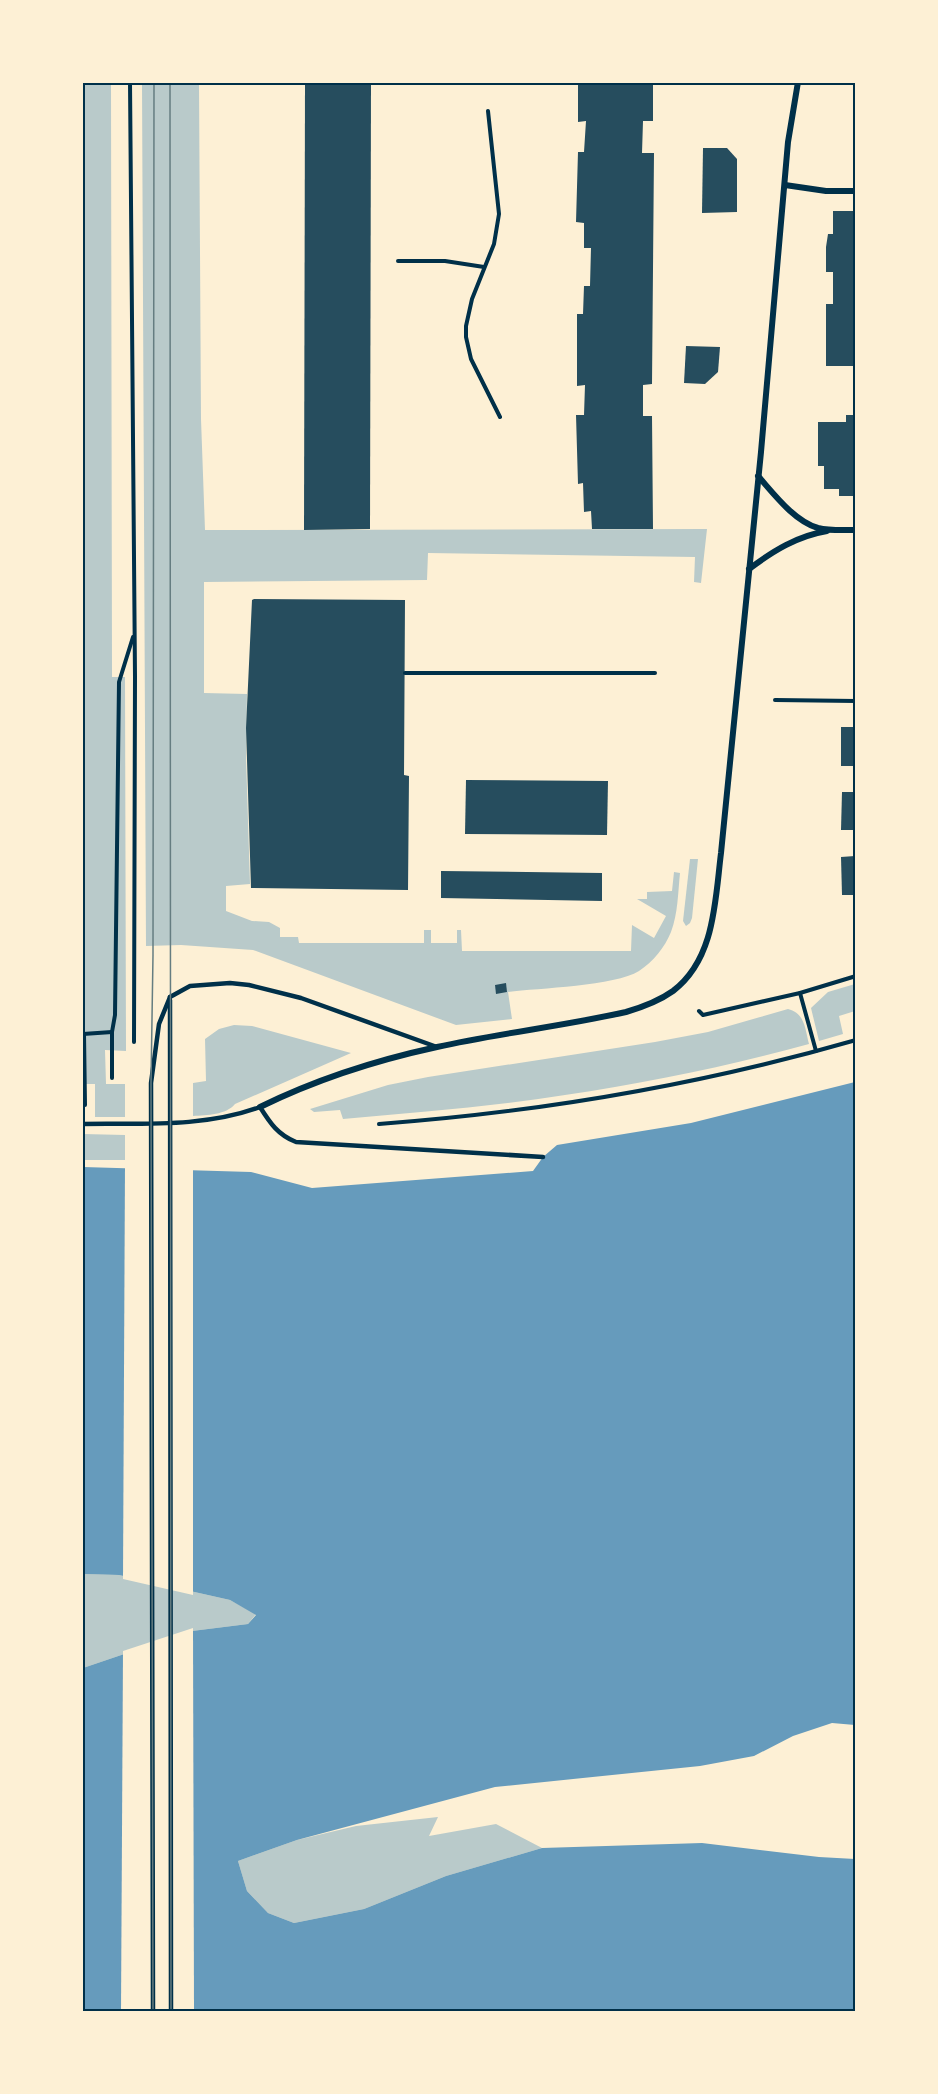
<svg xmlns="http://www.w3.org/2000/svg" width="938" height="2094" font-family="Montserrat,sans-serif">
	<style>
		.green { fill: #b9caca }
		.water { fill: #669bbc }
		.pier { fill: #fdf0d5 }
		.building { fill: #264d5e }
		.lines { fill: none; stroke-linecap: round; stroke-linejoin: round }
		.path { stroke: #003049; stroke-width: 4 }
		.service { stroke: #003049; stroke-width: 4.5 }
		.minor { stroke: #003049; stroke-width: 6 }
		.tram { stroke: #657d81; stroke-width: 1.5 }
		.neatline { fill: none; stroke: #003049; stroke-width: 2 }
	</style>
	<rect width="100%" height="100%" fill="#fdf0d5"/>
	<g class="green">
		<path d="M111,82l1,595h13l1,374 -21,-1 1,34h19v33h-30v-33h-12l-1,-1001z"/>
		<path d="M142,83h57l2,336 4,111 502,-1 -6,54 -7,-1 1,-25 -267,-4 -1,27 -223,2v111l43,1 -1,63 4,127 -24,2v25l26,10 17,1 11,6v9h18l1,6h125v-13h7v13h26v-13h4l1,21h169l1,-26 22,13 12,-22 -29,-17h10v-7l25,-1 2,-19 6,1c-2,19 -2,41 -9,59 -6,15 -18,30 -32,39 -24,15 -100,17 -131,21l4,27 -56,6 -203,-75 -72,-5 -35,1z"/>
		<path d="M690,859h8l-6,59 -2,5 -4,3 -3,-5z"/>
		<path d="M855,984v27l-16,5 4,18 -24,7 -8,-33 17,-16z"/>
		<path d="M788,1009c17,4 17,20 21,35 -80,22 -162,39 -244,51 -74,12 -148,17 -222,24l-3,-9 -26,2 -4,-3 78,-24 40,-8 227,-35 53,-10z"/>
		<path d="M234,1025l18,1 99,27 -116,51c-9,11 -28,11 -42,12v-33l13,-2 -1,-42 14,-10z"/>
		<path d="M83,1134l42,1v25h-42z"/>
		<path d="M83,1574l36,1 111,25 26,14 -8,10 -56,7 -109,37z"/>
		<path d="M438,1817l-9,19 67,-12 46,24 -96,28 -82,33 -70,14 -26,-10 -21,-22 -9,-30 59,-21 59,-14z"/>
	</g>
	<path class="water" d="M855,1082v643l-23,-2 -39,13 -39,20 -54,10 -205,21 -198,53 -59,21 9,30 21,22 26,10 70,-14 82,-33 96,-28 160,-5 117,14 36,2v152h-772v-343l109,-37 56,-7 8,-9 -26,-15 -111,-25 -36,-1v-407l168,5 61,16 221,-17 10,-14 14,-12 134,-22z"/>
	<g class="pier">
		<path d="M125,1165l68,2v428l-70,-16z"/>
		<path d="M193,1628l1,383h-73l2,-360z"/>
	</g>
	<g class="building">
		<path d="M305,82h66l-1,447 -66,1z"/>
		<path d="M578,82h75v39h-10l-1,32h12l-2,231 -9,1v31h9l1,113h-61l-1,-18 -7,1 -1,-29 -5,1 -2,-69h8l1,-30 -8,1v-72h6l1,-28h6l1,-38h-7v-25l-8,-1 2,-70h6l2,-31 -8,1z"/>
		<path d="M703,148h24l10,11v53l-35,1z"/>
		<path d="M833,211h22v155h-29v-62h7v-32h-7v-25l2,-13h5z"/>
		<path d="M686,346l34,1 -2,25 -13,12 -21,-1z"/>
		<path d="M846,415h9v81h-16v-7h-15v-23h-6v-44h28z"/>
		<path d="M254,599l151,1 -1,175 5,1 -1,114 -157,-2 -5,-160 6,-128z"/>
		<rect x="841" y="727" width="14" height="39"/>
		<path d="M466,780l142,1 -1,54 -142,-1z"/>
		<path d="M842,792h13v38h-14z"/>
		<path d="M855,856v39h-13l-1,-38z"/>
		<path d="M441,871l161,2v28l-161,-3z"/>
		<path d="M506,983l1,9 -11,2 -1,-9z"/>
	</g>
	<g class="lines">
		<g class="path">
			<path d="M130,82l5,594 -1,366"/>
			<path d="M488,111l11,103 -5,30 -22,55 -6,27v11l5,22 29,58"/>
			<path d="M398,261h47l39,6"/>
			<path d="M405,673h250"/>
			<path d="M775,700l81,1"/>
			<path d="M800,993l16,58"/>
			<path d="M699,1011l4,4 97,-22 56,-17"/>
			<path d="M83,1034l29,-2"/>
			<path d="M84,1034l1,71"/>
			<path d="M112,1078v-46l3,-17 4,-333 14,-45"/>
			<path d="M379,1124c161,-12 321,-39 477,-84"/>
		</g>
		<g class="service">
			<path d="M170,997l20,-11 40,-3 19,2 52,13 136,49"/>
			<path d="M170,1000l1,1012"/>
			<path d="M82,1124c59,-1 122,4 178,-17 10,16 18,28 36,35l247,15"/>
			<path d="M153,2012l-2,-929 8,-59 11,-27"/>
		</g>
		<g class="minor">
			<path d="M785,185l41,6h30"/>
			<path d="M758,476c16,18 36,45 60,52 12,3 25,2 38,2"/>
			<path d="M749,569c24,-18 48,-33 78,-38"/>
			<path d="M260,1107c55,-27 117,-47 177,-60 63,-14 127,-21 189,-35 17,-5 33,-11 47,-21 42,-32 42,-90 48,-138l40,-401 27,-310 10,-60"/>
		</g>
		<g class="tram">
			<path d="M170,82l1,1930"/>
			<path d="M153,2012l-2,-929 2,-128 1,-873"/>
		</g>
	</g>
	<rect width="938" height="2094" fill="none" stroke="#fdf0d5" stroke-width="168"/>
	<rect x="84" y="84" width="770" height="1926" class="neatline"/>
</svg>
